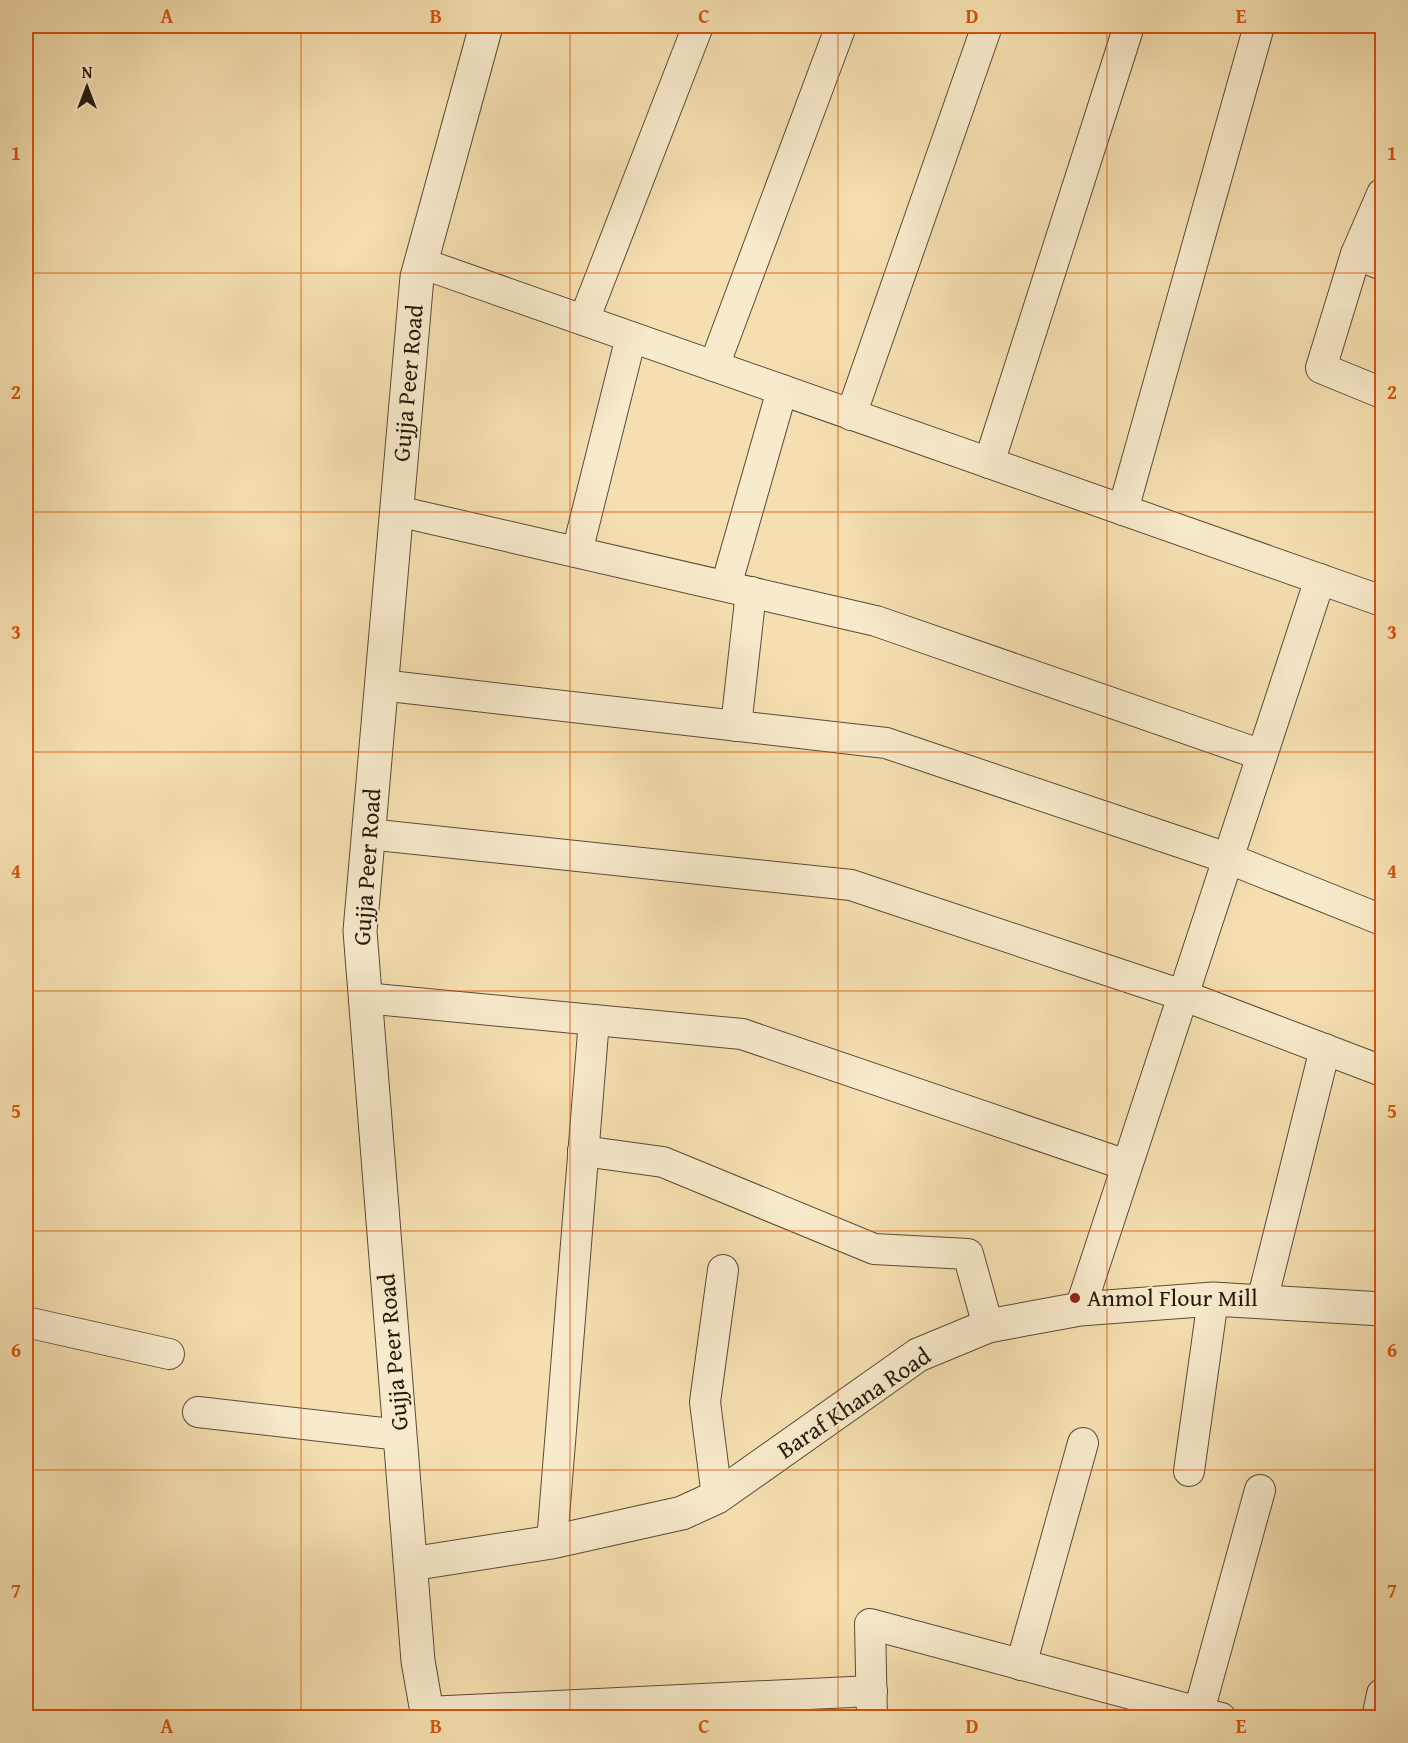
<svg xmlns="http://www.w3.org/2000/svg" width="1408" height="1743" font-family="'Gentium Book Plus',serif">
	<style>
		.lines { fill: none; stroke-linecap: round; stroke-linejoin: round }
		.minor-casing { stroke: #5a4b36; stroke-width: 32 }
		.tertiary-casing { stroke: #5a4b36; stroke-width: 35 }
		.minor { stroke: #f8eacc; stroke-width: 30 }
		.tertiary { stroke: #f8eacc; stroke-width: 33 }
		.grid { fill: none; stroke: #d5530c; stroke-width: 1.5; stroke-opacity: 0.55 }
		.poi-dot { fill: #8f2418; stroke: #f8eacc; stroke-width: 2 }
		.labels { text-anchor: middle; stroke-width: 4.5; stroke-linejoin: round; paint-order: stroke }
		.street-label { font-size: 24px; fill: #261a0d; stroke: #f8eacc }
		.poi-label { font-size: 24px; fill: #261a0d; stroke: #f8eacc; text-anchor: start }
		.neatline { fill: none; stroke: #d5530c; stroke-width: 2 }
		.grid-label { font-size: 20px; text-anchor: middle; font-weight: bold; fill: #d5530c }
	</style>
	<rect width="100%" height="100%" fill="#f5dfb0"/>
	<filter id="stains"><feTurbulence type="fractalNoise" baseFrequency=".00333" numOctaves="4"/><feColorMatrix values="0 0 0 0 .2 0 0 0 0 .09 0 0 0 0 .02 0 0 0 .5 -.17"/></filter>
	<radialGradient id="worn" r=".72"><stop offset=".6" stop-color="#630" stop-opacity="0"/><stop offset="1" stop-color="#630" stop-opacity=".3"/></radialGradient>
	<g class="lines">
		<g class="minor-casing">
			<g id="minor">
				<path d="M1382,194l-26,60 -35,114 61,25"/>
				<path d="M1356,254l26,11"/>
				<path d="M421,263l961,338"/>
				<path d="M584,320l114,-294"/>
				<path d="M714,366l127,-340"/>
				<path d="M851,415l136,-389"/>
				<path d="M989,463l140,-437"/>
				<path d="M1123,510l136,-484"/>
				<path d="M397,511l479,110 386,134"/>
				<path d="M577,552l54,-215"/>
				<path d="M726,586l56,-196"/>
				<path d="M381,685l505,58 341,115 155,62"/>
				<path d="M736,726l15,-134"/>
				<path d="M368,834l483,51 331,110 200,76"/>
				<path d="M364,998l378,36 384,131"/>
				<path d="M583,1151l80,11 211,87 94,5 20,72"/>
				<path d="M1262,1301l63,-252"/>
				<path d="M1080,1309l240,-730"/>
				<path d="M26,1322l143,32"/>
				<path d="M198,1412l202,23"/>
				<path d="M1189,1471l24,-172"/>
				<path d="M717,1497l-12,-95 18,-132"/>
				<path d="M552,1542l42,-522"/>
				<path d="M1021,1665l62,-222"/>
				<path d="M1199,1711l61,-221"/>
				<path d="M427,1712l445,-21"/>
				<path d="M872,1718l-2,-94 351,94"/>
				<path d="M1377,1718l5,-24"/>
			</g>
		</g>
		<g class="tertiary-casing">
			<g id="tertiary">
				<path d="M411,1564l141,-22 130,-29 35,-16 201,-142 70,-29 92,-17 133,-10 169,10"/>
				<path d="M428,1718l-10,-57 -58,-730 57,-654 69,-251"/>
			</g>
		</g>
		<use href="#minor" class="minor"/>
		<use href="#tertiary" class="tertiary"/>
	</g>
	<path class="grid" d="M301,26v1692M570,26v1692M838,26v1692M1107,26v1692M26,273h1356M26,512h1356M26,752h1356M26,991h1356M26,1231h1356M26,1470h1356"/>
	<circle class="poi-dot" cx="1075" cy="1298" r="6"/>
	<g class="labels">
		<g class="street-label">
			<text transform="translate(408 383) rotate(-85)" y="8">Gujja Peer Road</text>
			<text transform="translate(367 867) rotate(-86)" y="8">Gujja Peer Road</text>
			<text transform="translate(393 1352) rotate(-95)" y="8">Gujja Peer Road</text>
			<text transform="translate(854 1403) rotate(-34)" y="8">Baraf Khana Road</text>
		</g>
		<g class="poi-label">
			<text x="1087" y="1306">Anmol Flour Mill</text>
		</g>
	</g>
	<rect width="1408" height="1743" fill="none" stroke="#f5dfb0" stroke-width="66"/>
	<g transform="translate(87 87)" stroke="#f8eacc" stroke-width="4.5" paint-order="stroke">
	<path d="M0-4.5L10 22L0 15L-10 22Z" fill="#261a0d"/>
	<text y="-9" font-size="16" font-weight="bold" text-anchor="middle" fill="#261a0d">N</text>
	</g>
	<rect x="33" y="33" width="1342" height="1677" class="neatline"/>
	<g class="grid-label">
		<text x="167" y="23">A</text>
		<text x="436" y="23">B</text>
		<text x="704" y="23">C</text>
		<text x="972" y="23">D</text>
		<text x="1241" y="23">E</text>
		<text x="16" y="160">1</text>
		<text x="1392" y="160">1</text>
		<text x="16" y="399">2</text>
		<text x="1392" y="399">2</text>
		<text x="16" y="639">3</text>
		<text x="1392" y="639">3</text>
		<text x="16" y="878">4</text>
		<text x="1392" y="878">4</text>
		<text x="16" y="1118">5</text>
		<text x="1392" y="1118">5</text>
		<text x="16" y="1357">6</text>
		<text x="1392" y="1357">6</text>
		<text x="16" y="1597">7</text>
		<text x="1392" y="1597">7</text>
		<text x="167" y="1733">A</text>
		<text x="436" y="1733">B</text>
		<text x="704" y="1733">C</text>
		<text x="972" y="1733">D</text>
		<text x="1241" y="1733">E</text>
	</g>
	<rect width="100%" height="100%" filter="url(#stains)"/>
	<rect width="100%" height="100%" fill="url(#worn)"/>
</svg>
